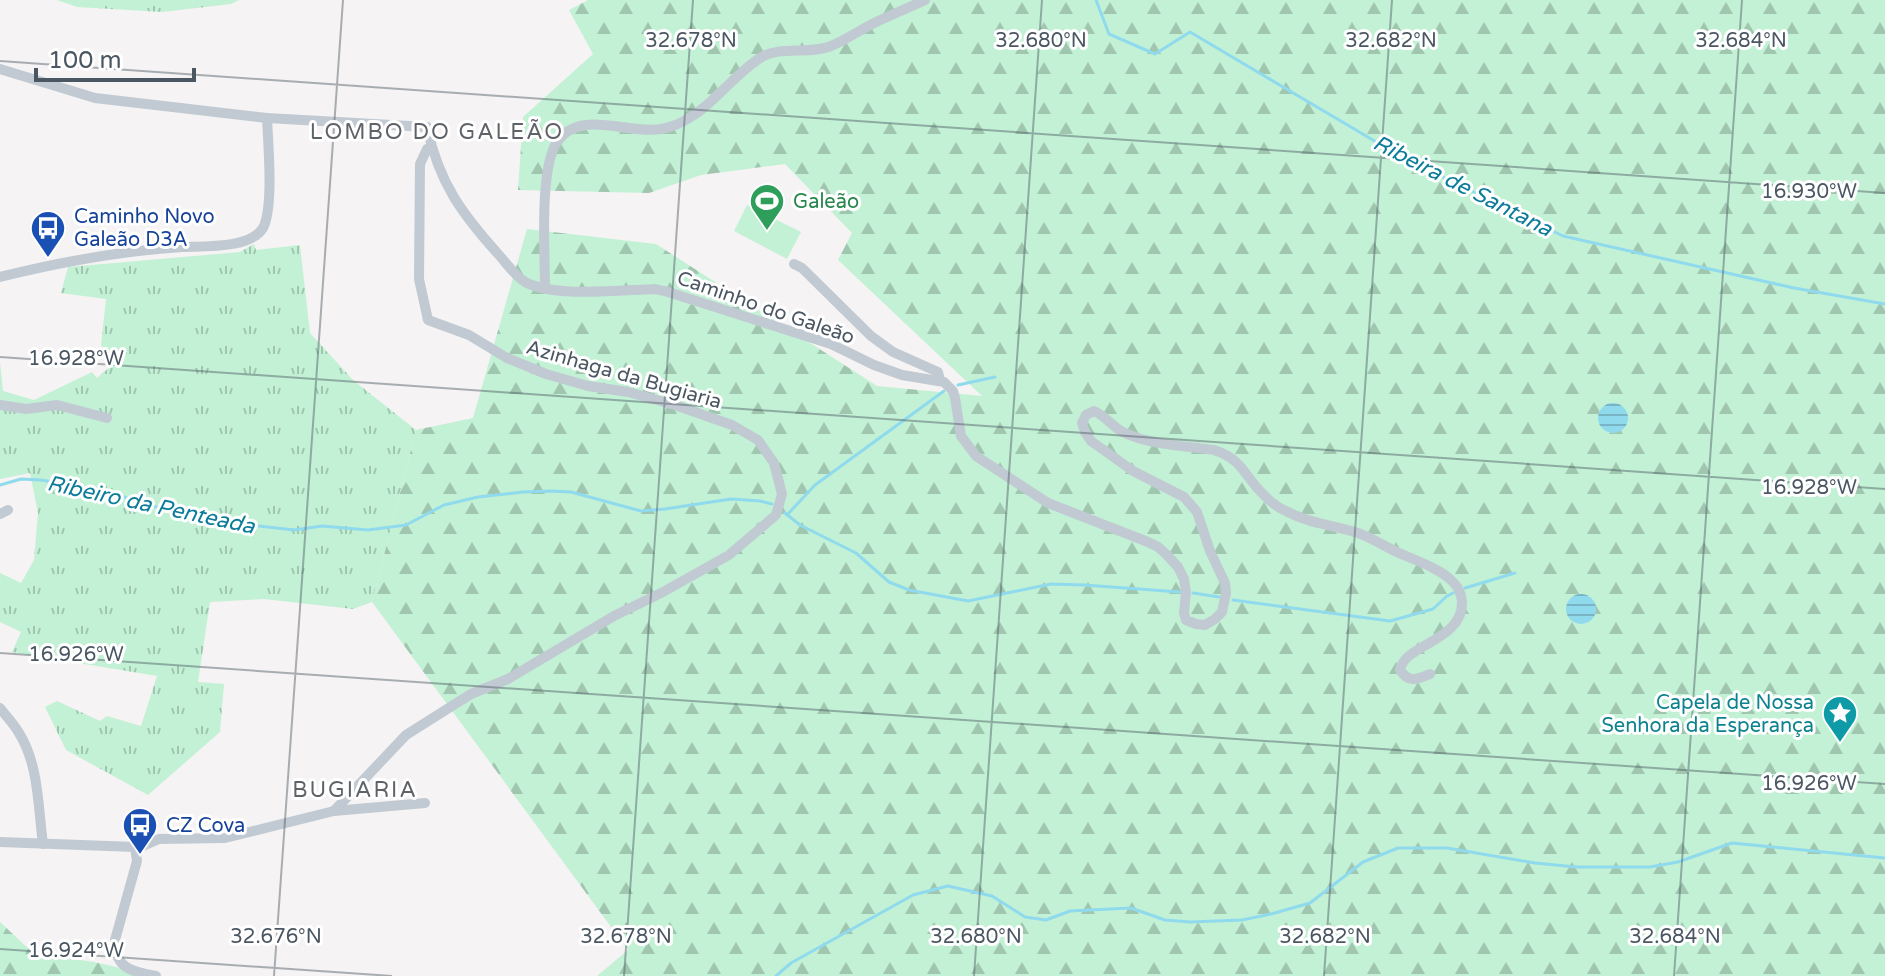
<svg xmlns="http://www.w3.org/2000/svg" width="1885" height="976" font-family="'Varela Round',sans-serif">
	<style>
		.grass { fill: url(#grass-tufts) }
		.forest { fill: url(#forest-firs) }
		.park { fill: #c3f1d5 }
		.water { fill: url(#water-rules) }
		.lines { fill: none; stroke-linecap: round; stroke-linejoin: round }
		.stream { stroke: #90daee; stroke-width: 3 }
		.minor { stroke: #c1cad2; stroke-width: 10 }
		.ticks { fill: none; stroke: #4a5661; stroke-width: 2; stroke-opacity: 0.45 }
		.labels { text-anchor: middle; stroke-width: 6; stroke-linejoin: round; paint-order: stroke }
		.leisure-label { font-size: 20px; fill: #27864d; stroke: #fff; text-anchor: start }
		.transit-label { font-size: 20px; fill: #164399; stroke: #fff; text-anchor: start }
		.street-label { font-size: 20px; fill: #4a5661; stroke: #fff }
		.culture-label { font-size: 20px; fill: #0d838f; stroke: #fff; text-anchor: end }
		.neighbourhood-label { font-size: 22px; letter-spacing: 2px; fill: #5f6368; stroke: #fff }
		.water-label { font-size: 22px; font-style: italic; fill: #0c7c9b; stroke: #fff }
		.ticks-label { font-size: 20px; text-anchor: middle; fill: #4a5661; stroke: #fff; stroke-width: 6; stroke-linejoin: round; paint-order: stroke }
	</style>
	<defs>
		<pattern id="grass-tufts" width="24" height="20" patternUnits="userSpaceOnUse" patternTransform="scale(2)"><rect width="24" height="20" fill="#c3f1d5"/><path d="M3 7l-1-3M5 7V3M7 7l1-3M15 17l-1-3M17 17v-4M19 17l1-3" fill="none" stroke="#a0c6b0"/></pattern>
		<pattern id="forest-firs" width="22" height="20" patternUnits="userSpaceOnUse" patternTransform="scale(2)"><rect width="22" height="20" fill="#c3f1d5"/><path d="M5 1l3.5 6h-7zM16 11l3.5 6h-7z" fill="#a0c6b0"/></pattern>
		<pattern id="water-rules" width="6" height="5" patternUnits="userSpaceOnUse" patternTransform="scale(2)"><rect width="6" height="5" fill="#90daee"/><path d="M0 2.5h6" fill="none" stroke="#78b4c4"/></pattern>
	</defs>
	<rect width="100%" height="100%" fill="#f5f3f3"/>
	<g class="grass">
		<path d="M57,0h182l-8,4 -69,8 -85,-5z"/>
		<path d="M254,244l2,6 44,-5 10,88 43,47 63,50 -44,172 -19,7 -89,-10 -54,3 -12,80 26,2 -4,48 -72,63 -82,-45 -21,-43 12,-6 43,20 7,-5 34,10 16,-50 -145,-24 9,-20 -21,-10v-49l21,10 13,-23 4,-47 -8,-40 -30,6v-117l3,29 31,9 58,-28 5,6 14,-12 -10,-21 5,-46 -45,-6 7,-26 172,-15z"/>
	</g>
	<g class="forest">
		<path d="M588,0h1297v976h-1288l31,-26 -256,-348 44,-172 57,-12 54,-189 129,15 221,142 105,10 -144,-136 14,-27 -67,-69 -84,11 -52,18 -131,-3 5,-73 70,-63 -24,-44z"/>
		<path d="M0,922l33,31 61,9 62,14h-156z"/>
	</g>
	<path class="park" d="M747,205l54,27 -14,27 -53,-28z"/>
	<g class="water">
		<circle cx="1613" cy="418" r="15"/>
		<circle cx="1581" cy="609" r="15"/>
	</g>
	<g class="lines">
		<g class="stream">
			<path d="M1096,0l13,34 46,20 35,-22 210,124 163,80 231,52 91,16"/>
			<path d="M958,385l37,-8"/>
			<path d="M0,485l21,-6 20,1 57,9 78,24 46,9 72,8 28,-4 46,4 38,-5 38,-20 34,-8 45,-5 27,-1 21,1 70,19 24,-2 66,-10 29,2 12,3"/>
			<path d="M785,513l15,12 56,28 33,29 20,8 59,11 83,-17 33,1 96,7"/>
			<path d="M787,515l28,-30 129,-94"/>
			<path d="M1465,588l50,-15"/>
			<path d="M1193,593l26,4"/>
			<path d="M1233,600l157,21 43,-12 14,-13 6,-3"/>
			<path d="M776,976l15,-13 122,-68 35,-9 44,10 33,21 21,3 24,-9 61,-3 34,12 25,2 52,-2 29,-6 39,-11 53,-41 35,-14h49l88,15 41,4h74l28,-5 54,-19 153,15"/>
		</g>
		<g class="minor">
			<path d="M0,69l95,29 172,20 160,9c12,56 35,87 72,128 8,9 16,21 26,27 30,16 96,8 130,7l13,3 163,52 43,21 28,10 42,7 9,9 2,7 6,38 15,20 72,47 100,39 10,5 8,7 12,13 6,12 2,13 -2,21 2,7 10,4 9,1 10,-6 7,-7 4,-19 -1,-10 -15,-32 -13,-39 -13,-15 -51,-26 -42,-30 -6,-9 -3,-9 4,-8 8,-4c12,5 19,17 31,22 25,12 62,13 89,17 30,10 29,25 49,44 6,7 16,14 25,18 22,12 47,13 70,21 14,5 26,13 39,19 17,8 40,15 54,28 6,5 10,13 11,21 2,40 -58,43 -62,69 9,14 18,9 30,4"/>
			<path d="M794,264l8,4 69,68 22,16 45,20 2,9"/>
			<path d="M0,277c60,-15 120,-26 182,-30 22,-1 68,2 81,-19 11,-21 5,-85 4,-110"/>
			<path d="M545,288c0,-34 -6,-119 12,-146 23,-34 71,-7 104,-13 42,-7 65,-49 99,-71 20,-13 49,-3 71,-12 15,-6 29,-16 43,-23 17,-8 34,-15 51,-23"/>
			<path d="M0,405l26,4 31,-4 50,13"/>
			<path d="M0,514l8,-4"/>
			<path d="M0,708c6,8 14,16 19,25 20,32 19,74 24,111"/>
			<path d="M334,811l72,-76 65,-41 37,-15 106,-63 49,-24 66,-37 47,-40 6,-21 -8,-31 -16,-23 -26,-15 -57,-20 -47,-13 -40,-6 -42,-12 -39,-16 -38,-23 -41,-15 -9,-41 1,-115 7,-15 5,-1"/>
			<path d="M0,842l135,5 8,-1 16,-7 66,-1 109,-27 91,-8"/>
			<path d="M135,847l2,14 -22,79c-1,28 17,32 41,36"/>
		</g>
	</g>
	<path class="ticks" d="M0,61l1885,132M0,357l1885,132M0,653l1885,131M0,949l392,27M274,976l69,-976M624,976l69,-976M974,976l68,-976M1324,976l68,-976M1674,976l68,-976"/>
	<defs>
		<g id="stadium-pin" transform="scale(1.8)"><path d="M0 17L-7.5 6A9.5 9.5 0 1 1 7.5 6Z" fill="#2e9e5b" stroke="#fff"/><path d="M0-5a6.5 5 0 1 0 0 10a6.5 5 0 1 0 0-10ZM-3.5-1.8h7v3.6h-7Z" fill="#fff"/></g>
		<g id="bus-pin" transform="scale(1.8)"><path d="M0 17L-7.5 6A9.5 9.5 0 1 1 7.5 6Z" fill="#1a4fb4" stroke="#fff"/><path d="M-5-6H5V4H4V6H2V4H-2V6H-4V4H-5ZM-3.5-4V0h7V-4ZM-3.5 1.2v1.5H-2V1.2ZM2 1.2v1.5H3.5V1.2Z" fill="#fff"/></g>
		<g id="sight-pin" transform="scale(1.8)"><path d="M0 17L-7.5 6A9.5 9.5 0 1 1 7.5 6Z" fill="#0f9aa8" stroke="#fff"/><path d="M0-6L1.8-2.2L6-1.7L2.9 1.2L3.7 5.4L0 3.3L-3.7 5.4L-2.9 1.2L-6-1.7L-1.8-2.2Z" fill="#fff"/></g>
	</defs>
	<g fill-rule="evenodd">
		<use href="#stadium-pin" x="767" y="201"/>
		<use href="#bus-pin" x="48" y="228"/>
		<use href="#sight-pin" x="1840" y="713"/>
		<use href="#bus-pin" x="140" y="825"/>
	</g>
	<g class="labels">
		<g class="leisure-label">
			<text x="793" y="208">Galeão</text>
		</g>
		<g class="transit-label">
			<text x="74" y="223">Caminho Novo<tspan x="74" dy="23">Galeão D3A</tspan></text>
			<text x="166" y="832">CZ Cova</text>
		</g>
		<g class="street-label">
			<text transform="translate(766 307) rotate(19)" y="7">Caminho do Galeão</text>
			<text transform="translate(624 374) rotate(16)" y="7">Azinhaga da Bugiaria</text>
		</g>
		<g class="culture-label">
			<text x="1814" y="709">Capela de Nossa<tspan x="1814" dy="23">Senhora da Esperança</tspan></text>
		</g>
		<g class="neighbourhood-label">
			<text x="437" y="139">LOMBO DO GALEÃO</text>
			<text x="355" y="797">BUGIARIA</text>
		</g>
		<g class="water-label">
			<text transform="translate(1463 185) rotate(27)" y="8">Ribeira de Santana</text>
			<text transform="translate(151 504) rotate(12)" y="8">Ribeiro da Penteada</text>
		</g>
	</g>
	<g class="ticks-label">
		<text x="691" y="47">32.678°N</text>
		<text x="1041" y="47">32.680°N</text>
		<text x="1391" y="47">32.682°N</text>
		<text x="1741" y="47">32.684°N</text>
		<text x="1809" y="198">16.930°W</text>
		<text x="76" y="365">16.928°W</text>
		<text x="1809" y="494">16.928°W</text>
		<text x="76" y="661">16.926°W</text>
		<text x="1809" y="790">16.926°W</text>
		<text x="276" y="943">32.676°N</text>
		<text x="626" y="943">32.678°N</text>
		<text x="976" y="943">32.680°N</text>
		<text x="1325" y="943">32.682°N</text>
		<text x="1675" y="943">32.684°N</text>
		<text x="76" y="957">16.924°W</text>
	</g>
	<path d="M36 68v12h158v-12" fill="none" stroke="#4a5661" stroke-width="4"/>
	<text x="48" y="68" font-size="24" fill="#4a5661" stroke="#ffffff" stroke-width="6" paint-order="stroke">100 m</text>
</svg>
